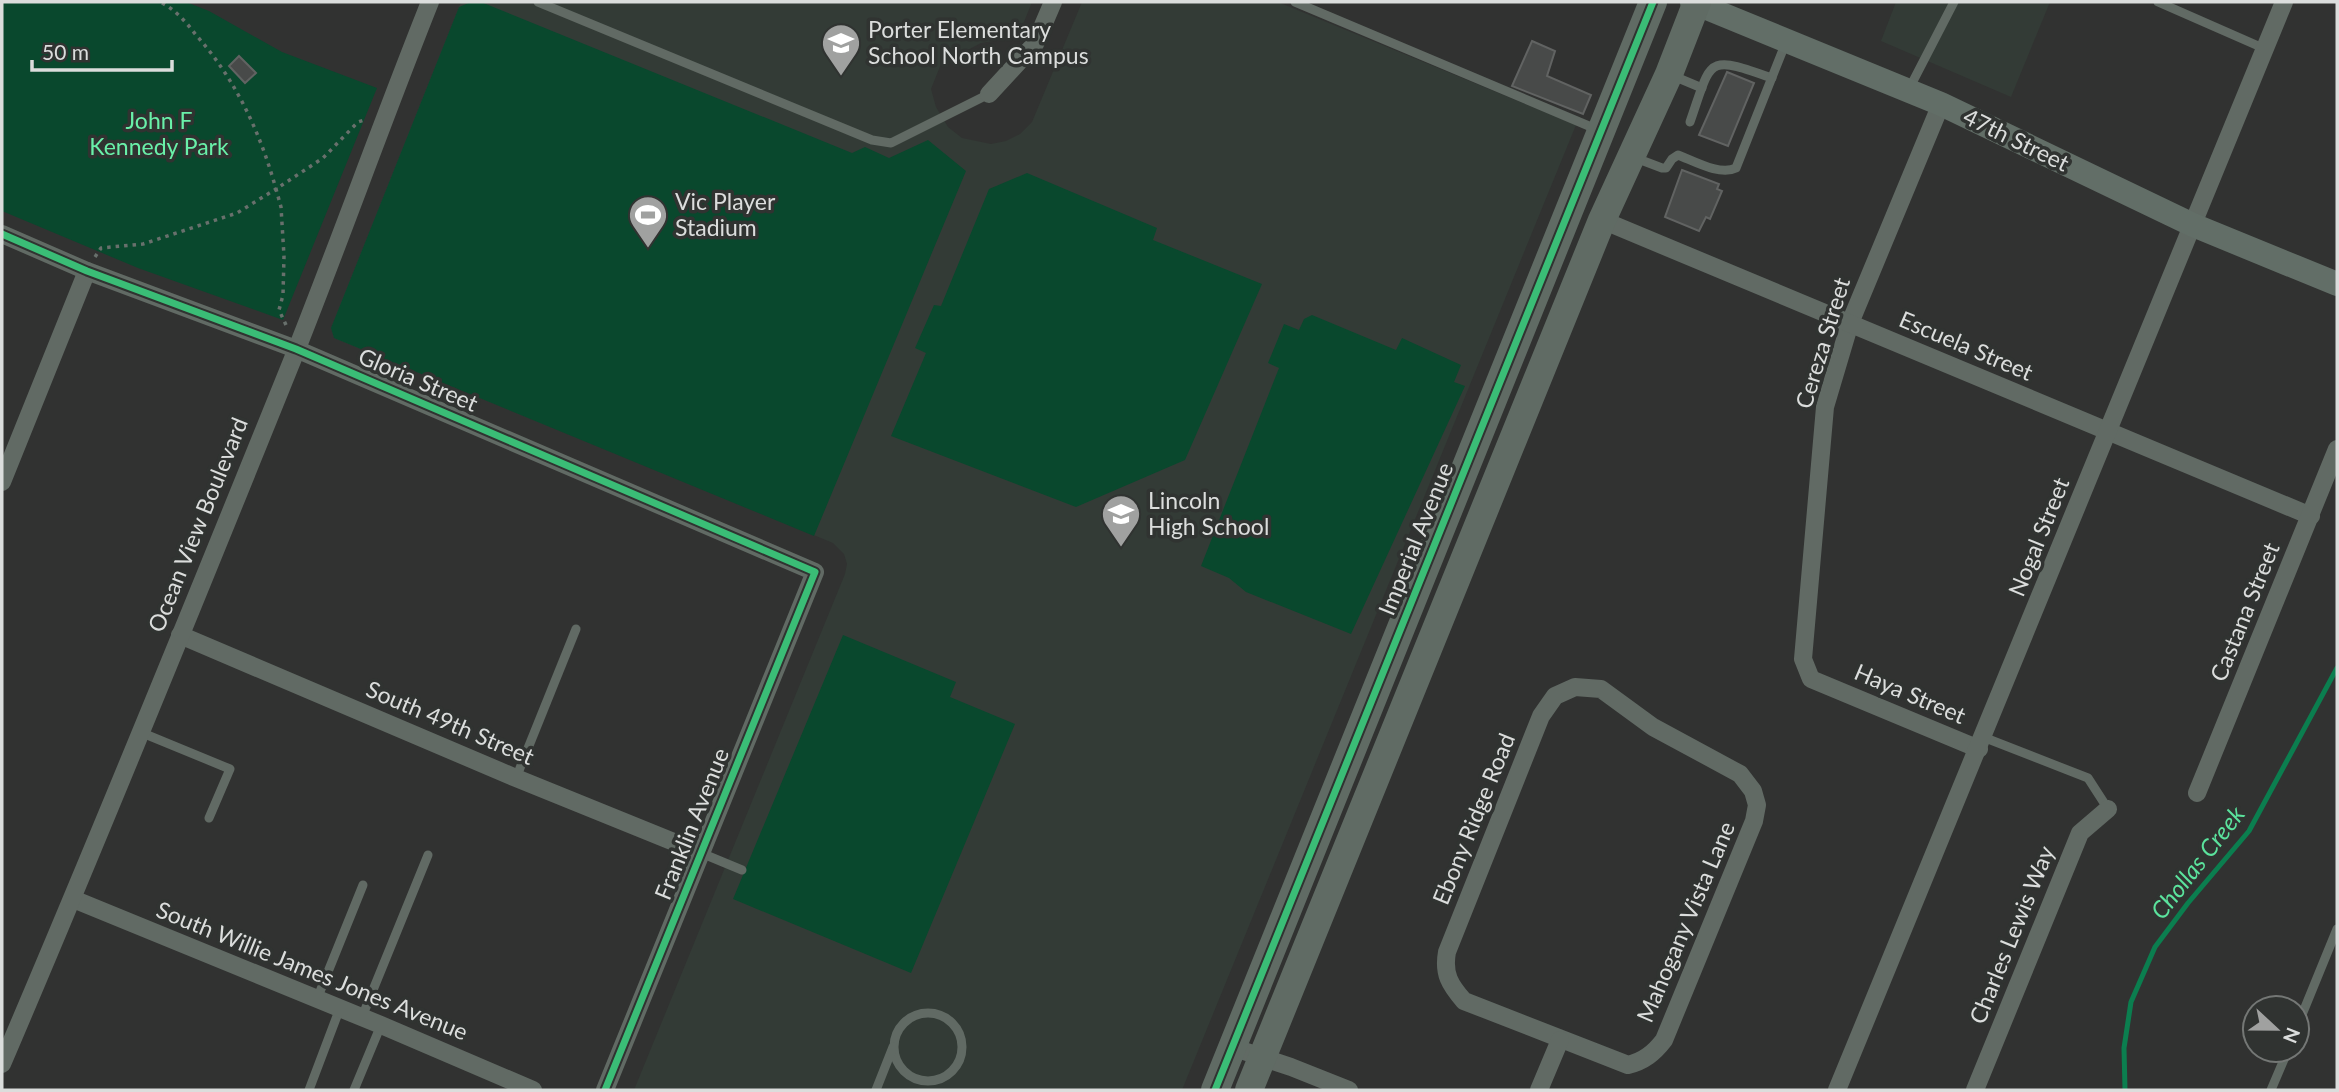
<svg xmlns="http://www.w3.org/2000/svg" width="2339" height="1092" font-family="Lato,sans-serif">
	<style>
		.built { fill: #333b36 }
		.green { fill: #09482d }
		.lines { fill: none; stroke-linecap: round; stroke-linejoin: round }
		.stream { stroke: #0b7e4f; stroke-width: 5 }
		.building { fill: #484a49; stroke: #616362; stroke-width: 2 }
		.path { stroke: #68706c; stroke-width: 3.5; stroke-dasharray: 3.5 5; stroke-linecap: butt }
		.lane { stroke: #616a64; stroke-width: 9 }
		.street { stroke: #616a64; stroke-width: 18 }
		.secondary { stroke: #626e67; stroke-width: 24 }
		.primary { stroke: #606b64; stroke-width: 28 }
		.cycleway-casing { stroke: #303331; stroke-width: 11 }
		.cycleway { stroke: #3abd76; stroke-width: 7 }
		.labels { text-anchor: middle; stroke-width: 7; stroke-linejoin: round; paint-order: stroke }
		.poi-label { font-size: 23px; fill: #dbdddc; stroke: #303331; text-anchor: start }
		.park-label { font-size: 23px; fill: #69f0a9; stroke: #303331 }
		.street-label { font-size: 23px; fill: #dbdddc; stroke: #303331 }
		.water-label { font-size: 24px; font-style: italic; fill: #5be39d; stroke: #303331 }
	</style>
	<rect width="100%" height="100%" fill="#313231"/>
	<g class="built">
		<path d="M461,2h571l-14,35 -37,6 -40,21 -10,25 5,18 12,20 14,11 29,6 15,-3 14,-7 12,-12 50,-120h196l298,123 -394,965h-548l211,-516 2,-10 -3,-10 -11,-11 -499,-205 -3,-10z"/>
		<path d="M1896,2h154l-39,95 -130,-56z"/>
	</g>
	<g class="green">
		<path d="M2,2h184l23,9 73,41 95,36 -94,232 -145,-52 -136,-57z"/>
		<path d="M471,2h10l371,151 13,-6 24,11 39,-18 38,31 -152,365 -480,-198 -3,-10 128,-321z"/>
		<path d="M1027,173l130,55 -4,12 109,44 -77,176 -109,47 -185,-71 35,-83 -11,-5 19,-43 7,1 48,-117z"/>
		<path d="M1312,315l84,35 6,-12 59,27 -7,17 11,4 -114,248 -105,-42 -17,-14 -28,-12 78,-198 -11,-5 16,-39 15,6 5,-11z"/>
		<path d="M843,635l113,47 -6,15 65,27 -104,249 -178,-74z"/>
	</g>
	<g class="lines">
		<path class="stream" d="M2125,1090l-1,-42 7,-46 24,-55 33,-44 61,-72 88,-163"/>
	</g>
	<g class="building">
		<path d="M1532,41l23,10 -8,25 44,19 -8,19 -71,-28z"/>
		<path d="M239,56l17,17 -11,10 -16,-17z"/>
		<path d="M1727,72l27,11 -26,63 -29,-11z"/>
		<path d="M1682,170l37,14 -2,5 5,2 -12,28 -4,-2 -7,14 -34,-14z"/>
	</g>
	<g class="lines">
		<g class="path">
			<path d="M95,257l6,-9 42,-4 94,-31 39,-24c-16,-57 -40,-109 -80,-154 -10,-13 -21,-26 -36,-33"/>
			<path d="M286,325l-7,-15 4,-15 1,-39 -3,-49 -5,-18 47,-31 35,-36 9,-3"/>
		</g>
		<g class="lane">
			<path d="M538,2l334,138 19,3 98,-49"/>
			<path d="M1295,2l301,127"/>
			<path d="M2158,2l105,46"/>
			<path d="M1671,75l31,13"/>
			<path d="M1909,89l45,-87"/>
			<path d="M1690,122c22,-63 15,-68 82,-44"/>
			<path d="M1633,157l29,11h4l6,-9 6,-4c16,6 42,21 58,13l50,-126"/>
			<path d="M140,732l90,37 -21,49"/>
			<path d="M1983,737l105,41 20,31"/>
			<path d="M516,778l60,-149"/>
			<path d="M701,853l41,17"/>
			<path d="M317,999l46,-114"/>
			<circle cx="928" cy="1047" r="34"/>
			<path d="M362,1017l66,-162"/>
			<path d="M2297,1027l40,-98"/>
			<path d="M309,1090l31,-82"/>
			<path d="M354,1090l27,-65"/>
			<path d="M876,1090l17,-43"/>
			<path d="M2271,1090l17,-40"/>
		</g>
		<g class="street">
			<path d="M989,94l46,-50 18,-42"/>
			<path d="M1941,104l-91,219 -25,84 -22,252 8,20 168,70"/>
			<path d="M1602,220l709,296"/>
			<path d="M2,234l85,37 209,78 519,223 -210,518"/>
			<path d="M2,482l85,-211"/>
			<path d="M180,635l336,143 185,75"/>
			<path d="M1575,687l26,2 52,38 87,47 13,17 4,14 -3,16 -90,219c-10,13 -20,21 -36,25l-164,-64c-14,-16 -21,-27 -17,-49l94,-236 14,-20z"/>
			<path d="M2197,793l140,-344"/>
			<path d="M73,899l308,126 152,65"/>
			<path d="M1232,1047l59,20 58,23"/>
			<path d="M2,1064c101,-236 198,-475 294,-713 46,-116 88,-234 134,-349"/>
			<path d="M1539,1090l21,-50"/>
			<path d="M1837,1090l447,-1088"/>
			<path d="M1975,1090l105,-257 28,-24"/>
		</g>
		<path class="secondary" d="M1692,2l249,102 252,121 144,59"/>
		<g class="primary">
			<path d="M1215,1090l438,-1088"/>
			<path d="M1249,1090l353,-870 67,-146 28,-72"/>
		</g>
		<g class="cycleway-casing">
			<g id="cycleway">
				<path d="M2,234l85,37 209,78 519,223 -210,518"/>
				<path d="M1215,1090l438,-1088"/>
			</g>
		</g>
		<use href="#cycleway" class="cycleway"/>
	</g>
	<defs>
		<g id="school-pin" transform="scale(2.0125)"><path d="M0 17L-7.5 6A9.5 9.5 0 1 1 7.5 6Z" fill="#a0a1a0" stroke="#303331"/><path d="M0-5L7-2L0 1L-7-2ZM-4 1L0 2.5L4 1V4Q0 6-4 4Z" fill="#fff"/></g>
		<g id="stadium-pin" transform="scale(2.0125)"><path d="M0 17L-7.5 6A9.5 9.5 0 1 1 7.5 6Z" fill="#a0a1a0" stroke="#303331"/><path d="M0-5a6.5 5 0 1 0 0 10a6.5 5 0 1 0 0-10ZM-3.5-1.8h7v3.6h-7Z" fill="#fff"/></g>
	</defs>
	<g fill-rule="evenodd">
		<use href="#school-pin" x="841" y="43"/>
		<use href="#stadium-pin" x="648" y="215"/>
		<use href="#school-pin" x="1121" y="514"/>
	</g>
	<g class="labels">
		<g class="poi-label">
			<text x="868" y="38">Porter Elementary<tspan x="868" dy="26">School North Campus</tspan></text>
			<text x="675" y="210">Vic Player<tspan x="675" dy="26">Stadium</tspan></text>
			<text x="1148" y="509">Lincoln<tspan x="1148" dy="26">High School</tspan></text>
		</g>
		<g class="park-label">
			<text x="159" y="129">John F<tspan x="159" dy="26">Kennedy Park</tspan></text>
		</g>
		<g class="street-label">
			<text transform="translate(2016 140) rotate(26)" y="8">47th Street</text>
			<text transform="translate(1823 343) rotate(-73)" y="8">Cereza Street</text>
			<text transform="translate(1966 346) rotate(23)" y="8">Escuela Street</text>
			<text transform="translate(418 380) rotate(23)" y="8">Gloria Street</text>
			<text transform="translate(198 525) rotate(-68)" y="8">Ocean View Boulevard</text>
			<text transform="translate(2039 537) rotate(-68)" y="8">Nogal Street</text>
			<text transform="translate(1416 539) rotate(-68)" y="8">Imperial Avenue</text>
			<text transform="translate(2245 612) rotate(-68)" y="8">Castana Street</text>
			<text transform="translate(1910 694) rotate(23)" y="8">Haya Street</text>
			<text transform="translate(450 723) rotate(23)" y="8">South 49th Street</text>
			<text transform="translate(1474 819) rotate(-68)" y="8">Ebony Ridge Road</text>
			<text transform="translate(692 824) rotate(-68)" y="8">Franklin Avenue</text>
			<text transform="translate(1686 922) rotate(-67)" y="8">Mahogany Vista Lane</text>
			<text transform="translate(2012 935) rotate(-68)" y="8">Charles Lewis Way</text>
			<text transform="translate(312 971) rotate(22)" y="8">South Willie James Jones Avenue</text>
		</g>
		<g class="water-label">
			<text transform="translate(2198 863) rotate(-52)" y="8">Chollas Creek</text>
		</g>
	</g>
	<rect width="2339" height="1092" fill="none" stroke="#dbdddc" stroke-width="7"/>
	<g transform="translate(2276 1029) rotate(112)"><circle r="33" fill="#303331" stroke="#747775" stroke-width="2"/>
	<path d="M0-5L12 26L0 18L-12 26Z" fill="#a0a1a0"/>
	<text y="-10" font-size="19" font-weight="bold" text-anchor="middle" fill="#dbdddc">N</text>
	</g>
	<path d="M32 60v10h140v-10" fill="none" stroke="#dbdddc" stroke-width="3.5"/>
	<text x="42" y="60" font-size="21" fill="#dbdddc" stroke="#303331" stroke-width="5" paint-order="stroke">50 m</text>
</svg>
